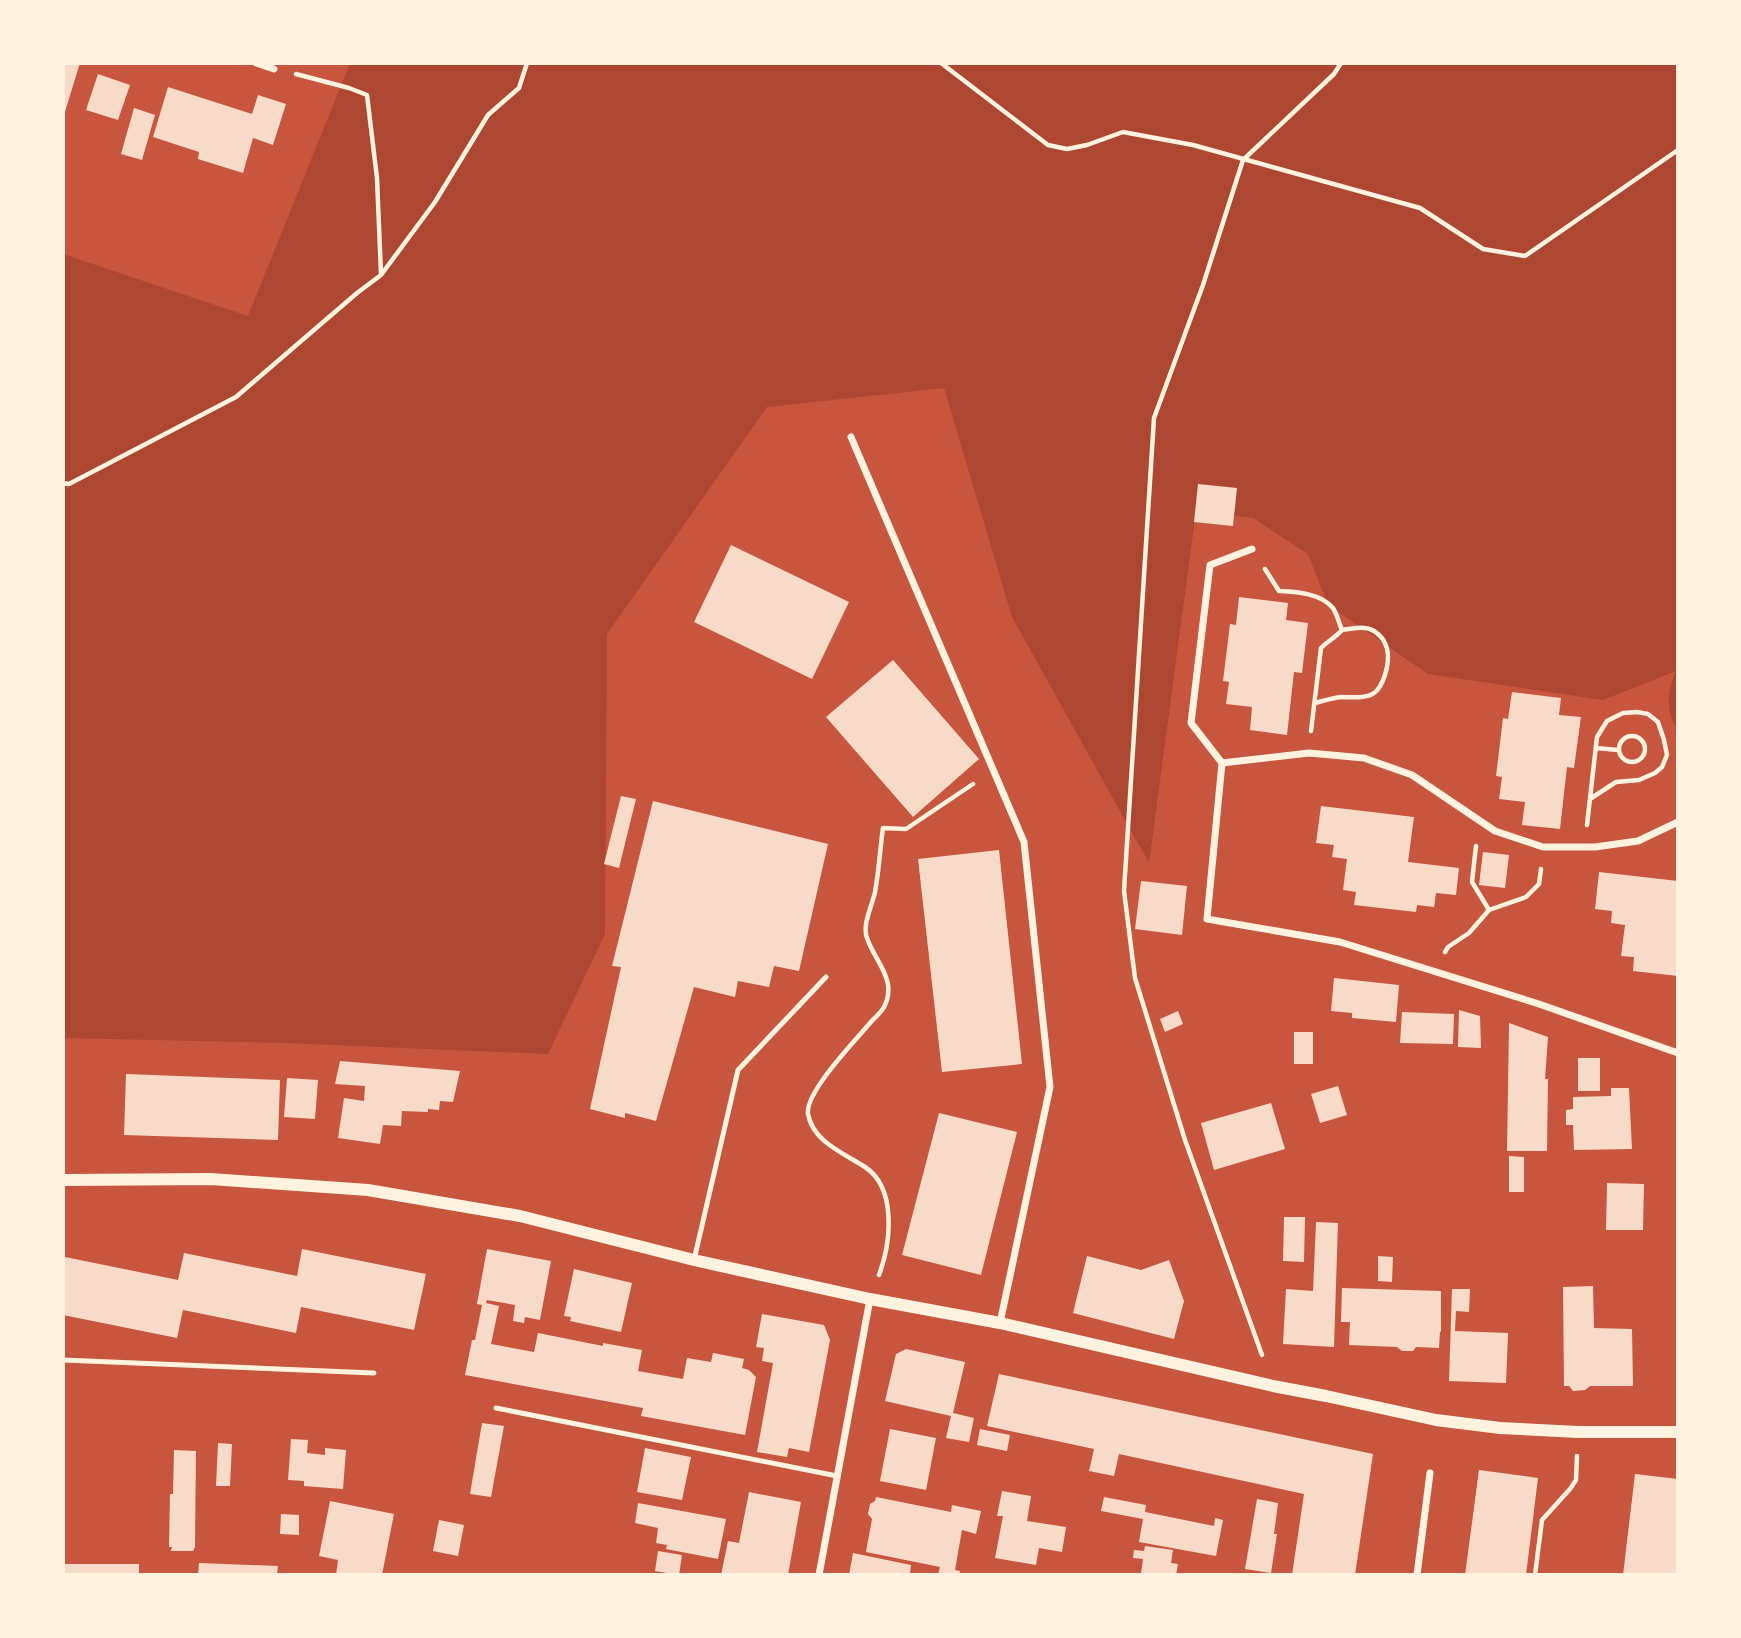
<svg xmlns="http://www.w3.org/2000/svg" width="1741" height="1638" font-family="'Nunito Sans',sans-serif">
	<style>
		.green { fill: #ae4732 }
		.building { fill: #f7dbc8 }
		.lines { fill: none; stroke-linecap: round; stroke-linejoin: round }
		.path { stroke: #fff3e0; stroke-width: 4.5 }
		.service { stroke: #fff3e0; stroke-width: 5 }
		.minor { stroke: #fff3e0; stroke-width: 7 }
		.tertiary { stroke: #fff3e0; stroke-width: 12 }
	</style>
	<rect width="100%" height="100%" fill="#c8553d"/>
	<path class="green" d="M350,63h1328v666c-14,-16 -10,-41 -2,-58l-73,29 -175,-26 -100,-69 -20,-51 -55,-36 -57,-7 -47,352 -137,-246 -68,-229 -177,19 -160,227 -2,300 -57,120 -262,-11 -223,-5v-784l185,62z"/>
	<g class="building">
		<path d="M63,63h17l-16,52h-1z"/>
		<path d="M98,74l32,11 -12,35 -32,-10z"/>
		<path d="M168,87l84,27 6,-19 28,9 -13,41 -20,-7 -10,35 -45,-14 1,-7 -46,-15z"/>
		<path d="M134,108l21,7 -13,45 -21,-6z"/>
		<path d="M1198,484l39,4 -4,38 -39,-4z"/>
		<path d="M731,545l118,57 -37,77 -118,-57z"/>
		<path d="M1239,597l49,6 -2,17 22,3 -6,50 -8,-1 -7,63 -37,-5 2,-23 -26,-3 3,-22 -6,-1 7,-57 6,1z"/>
		<path d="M893,660l86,99 -66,58 -87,-100z"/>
		<path d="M1512,692l49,6 -2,17 22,2 -7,51 -7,-1 -7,62 -38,-4 3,-23 -26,-3 3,-22 -6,-1 7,-58 5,1z"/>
		<path d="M621,796l15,3 -17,69 -15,-4z"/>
		<path d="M653,801l175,43 -29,127 -25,-5 -5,21 -31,-6 -3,16 -41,-10 -38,134 -31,-8v5l-35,-9 31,-142 -9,-1z"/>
		<path d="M1321,806l93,11 -6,45 51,6 -3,27 -20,-2 -2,14 -17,-2 -1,7 -62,-7 2,-13 -13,-2 4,-31 -15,-2 2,-12 -18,-2z"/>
		<path d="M999,850l23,214 -80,8 -24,-213z"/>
		<path d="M1483,852l26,3 -4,33 -26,-3z"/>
		<path d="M1599,872l79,9v95l-45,-5 1,-14 -13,-1 4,-31 -14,-2 1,-12 -17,-2z"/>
		<path d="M1141,881l46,5 -5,49 -47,-6z"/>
		<path d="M1334,978l65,7 -3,37 -44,-4v-5l-21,-2z"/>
		<path d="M1459,1010l21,6 1,32 -23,-1z"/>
		<path d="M1178,1011l5,13 -18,8 -5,-13z"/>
		<path d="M1402,1012l52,2 -1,30 -53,-1z"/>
		<path d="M1509,1023l39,14 -3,42h3l-1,72h-40z"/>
		<rect x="1294" y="1032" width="19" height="32"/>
		<rect x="1578" y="1058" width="22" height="33"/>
		<path d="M340,1061l120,10 -7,31 -13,-1 -1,9 -11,-1v3l-26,-1 -1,15 -18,-1 -3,19 -42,-6 6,-40 20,3 1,-15 -30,-2z"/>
		<path d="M126,1074l154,6 -2,60 -154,-5z"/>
		<path d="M287,1078l31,2 -3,39 -31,-2z"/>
		<path d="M1338,1086l9,29 -27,8 -9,-29z"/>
		<path d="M1611,1088h18l3,61 -58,1 -1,-25h-7v-15l7,-1v-12l38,-1z"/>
		<path d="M1271,1103l14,46 -71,21 -13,-47z"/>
		<path d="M939,1113l78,19 -36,143 -79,-20z"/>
		<path d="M1509,1156l15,1v35h-15z"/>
		<path d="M1607,1183l37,1 -1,46h-37z"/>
		<path d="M1284,1217h21l-1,45 -21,-1z"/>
		<path d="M1316,1222l22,1 -4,124 -51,-3 3,-55 27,2z"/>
		<path d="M302,1249l124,25 -12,56 -113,-23 -5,26 -113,-23 -6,28 -114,-23v-47l2,-11 113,23 6,-27 113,23z"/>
		<path d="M487,1249l64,12 -11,59 -15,-3 -1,6 -11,-2 2,-16 -28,-5 -1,3 13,3 -8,38 43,8 4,-19 65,13v-3l39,7 -4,21 45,8 4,-21 24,4 2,-9 31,6 -2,9 7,2 7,7 -11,58 -104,-19 2,-8 -178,-33 7,-35h3l7,-35 -5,-1z"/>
		<path d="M1087,1256l54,14 28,-10 15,41 -10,38 -101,-26z"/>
		<path d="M1378,1256l15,1 -1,25 -14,-1z"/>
		<path d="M574,1269l58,14 -11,49 -51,-11 1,-4 -7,-1z"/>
		<path d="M1593,1286l1,42 38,1 1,57h-43l-5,4 -12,1 -4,-5h-5l-1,-99z"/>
		<path d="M1342,1288l99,3v41l-1,-1 -1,17 -23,-1 -3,4h-11l-5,-4 -48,-2 1,-23h-9z"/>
		<path d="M1452,1289h18l-1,23 -13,-1 -1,20 53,2 -2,50 -57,-2z"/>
		<path d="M762,1314l62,11 6,15 -21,112 -20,-4 -2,9 -30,-5 16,-89 -11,-2 2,-13 -8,-1z"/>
		<path d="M906,1349l59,13 -12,51 21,5 -5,24 -23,-4 5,-22 -66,-15 11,-47z"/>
		<path d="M999,1374l374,80 -18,121h-63l12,-81 -185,-40 -5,22 -25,-5 5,-22 -107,-23z"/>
		<path d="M482,1423l22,3 -13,71 -21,-3z"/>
		<path d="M890,1429l46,9 -10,52 -46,-9z"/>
		<path d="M980,1429l30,6 -3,16 -30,-6z"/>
		<path d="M291,1439l17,1 -1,13 18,2v-7l21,2 -3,39 -39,-3v-5l-16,-1z"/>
		<path d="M218,1443l14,1 -2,42h-14z"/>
		<path d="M645,1448l46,9 -9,43 -45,-8z"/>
		<path d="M174,1450l22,1 -1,96 -2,4h-22l1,-4h-3l1,-53h3z"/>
		<path d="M1479,1470l59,8 -12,97h-61z"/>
		<path d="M1635,1474l43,5v96h-55z"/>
		<path d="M1002,1491l29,5 -4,25 39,6 -4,25 -23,-4 -3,17 -41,-7 8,-42h-6z"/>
		<path d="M749,1492l52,10 -13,73h-67l7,-34 11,2z"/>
		<path d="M876,1497l75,15 1,-7 29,6 -5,23 -14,-4 -7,40 5,1 -1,4h-21l2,-8 -74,-15 6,-33 -4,-5 2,-10 5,-3z"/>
		<path d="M1104,1497l42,8 -1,7 69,14 1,-8 8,2 -7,36 -77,-14 4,-23 -42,-8z"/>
		<path d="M1257,1499l21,4 -4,31h3l-6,39 -26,-4z"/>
		<path d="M330,1501l64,13 -12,61h-46l2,-15 -19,-4z"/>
		<path d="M638,1503l88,16 -8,40 -52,-10 1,-4 -11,-2 2,-15 -23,-5z"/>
		<path d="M281,1514l18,1v20l-19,-1z"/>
		<path d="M439,1520l25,5 -6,31 -25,-5z"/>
		<path d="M1145,1546l28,4 -2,13 7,1 -2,11h-22l-13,-2 2,-14 -10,-1 1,-8 10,1z"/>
		<path d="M658,1551l24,4 -3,20 -24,-4z"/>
		<path d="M853,1553l58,12 -1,10h-61z"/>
		<path d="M199,1563l79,3 -1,9h-79z"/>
		<rect x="63" y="1564" width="76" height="11"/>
	</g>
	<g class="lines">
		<g class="path">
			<path d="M941,63l107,82 19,4 20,-4 36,-13 70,13 227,63 63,41 42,7 153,-106"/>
			<path d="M296,74l53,14 18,7 10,83 4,96"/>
			<path d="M63,483l6,1 167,-87 121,-104 24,-18 54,-73 53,-87 31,-27 8,-25"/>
			<path d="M1265,569l14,22c18,1 41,2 54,17 4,6 6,15 9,22 -6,7 -14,11 -21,18l-10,83"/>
			<path d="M1315,703c8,-2 17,-5 26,-6 10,0 25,2 33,-4 6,-4 9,-12 11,-18 5,-16 5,-34 -11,-44 -10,-6 -22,-2 -32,-1"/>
			<circle cx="1632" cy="749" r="13"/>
			<path d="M1596,748l22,2"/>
			<path d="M1587,825l10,-88 10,-16 16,-8 14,-1 11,2 10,8 6,18 3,15 -5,12 -7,6 -16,7 -23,2 -26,17"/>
			<path d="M1476,846l-4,36 17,28"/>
			<path d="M1445,952l3,-5 21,-14 20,-23 37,-13 13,-13 2,-15"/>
			<path d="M879,1275c12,-32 18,-87 -14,-108 -21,-14 -52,-25 -57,-53 -3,-22 47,-73 62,-91 4,-5 11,-10 14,-16 14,-27 -9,-45 -17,-69 -5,-13 5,-32 8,-46 4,-21 5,-43 8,-64l23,1 67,-45"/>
			<path d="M1262,1355l-77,-215 -50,-162 -11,-87 30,-473 49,-133 40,-125 91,-86 7,-11"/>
			<path d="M1535,1575l7,-55 28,-31 6,-9 1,-24"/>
		</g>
		<g class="service">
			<path d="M694,1260l44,-190 88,-93"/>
			<path d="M63,1360l311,13"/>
			<path d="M496,1408l341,68"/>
		</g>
		<g class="minor">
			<path d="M256,63l18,6"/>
			<path d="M851,437l173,405 26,245 -50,236"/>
			<path d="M1252,549l-42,16 -19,158 31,40 -15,156 133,23 199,62 139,49"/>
			<path d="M1222,763l87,-10 55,5 48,17 83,56 48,16h52l43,-6 40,-19"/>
			<path d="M819,1575l51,-276"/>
			<path d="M1417,1575l13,-102"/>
		</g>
		<path class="tertiary" d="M63,1180l148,-1 157,11 152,26 174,44 176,39 130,24 273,63 53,10 110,24 64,8 78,4h100"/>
	</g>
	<rect width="1741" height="1638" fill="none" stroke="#fff3e0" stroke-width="130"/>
</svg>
